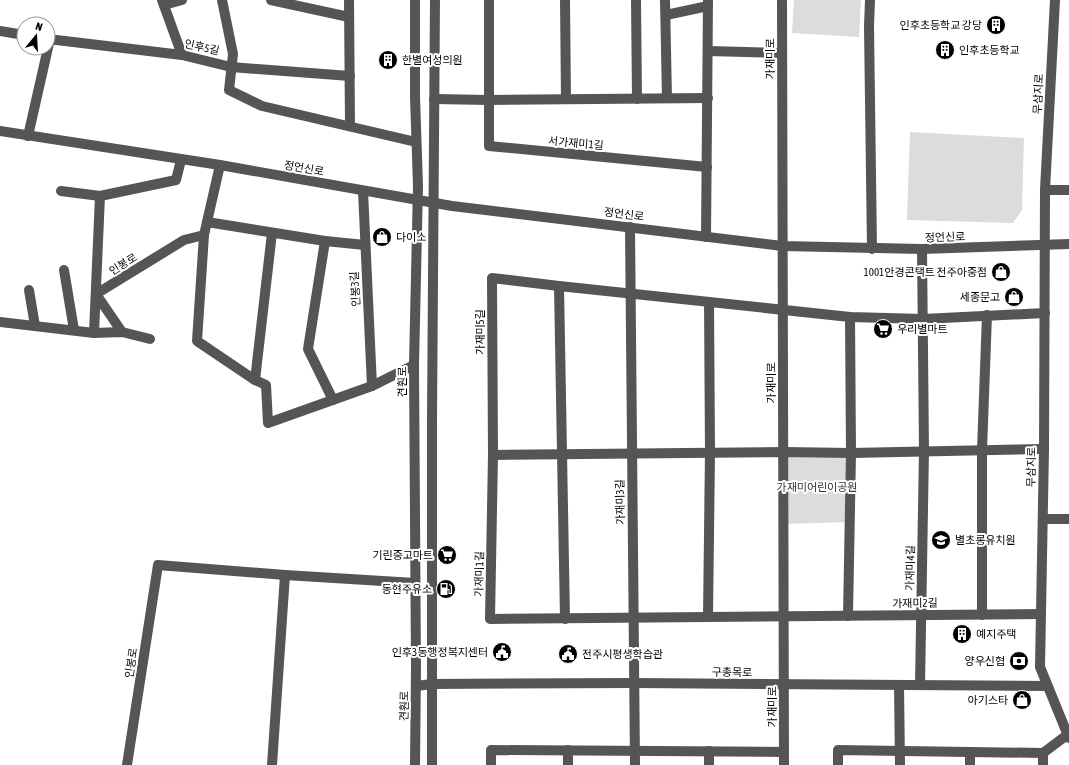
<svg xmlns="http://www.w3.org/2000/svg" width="1069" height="765" font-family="'Asap Condensed','Noto Sans KR',sans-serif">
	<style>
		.green { fill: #dcdcdc }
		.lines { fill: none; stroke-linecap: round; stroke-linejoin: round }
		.minor { stroke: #555; stroke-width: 10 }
		.labels { text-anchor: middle; stroke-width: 4; stroke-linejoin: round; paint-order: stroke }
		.poi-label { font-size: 11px; fill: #000; stroke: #fff; text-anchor: end }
		.street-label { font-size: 11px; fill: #000; stroke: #fff }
		.park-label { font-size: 11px; fill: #333; stroke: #fff }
	</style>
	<rect width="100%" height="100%" fill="#fff"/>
	<g class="green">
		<path d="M794,0h67l-2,37 -67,-4z"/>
		<path d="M910,132l114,6 -2,72 -9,13 -106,-3z"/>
		<path d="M783,452l68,1 -1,69 -67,2z"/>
	</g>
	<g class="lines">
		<g class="minor">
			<path d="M162,0l20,55"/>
			<path d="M222,0l11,54 -4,36 33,16 154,36"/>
			<path d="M271,0l78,17"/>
			<path d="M349,0l1,126"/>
			<path d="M489,0v146l218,21"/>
			<path d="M565,0l1,99"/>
			<path d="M636,0l1,99"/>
			<path d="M665,0l2,98"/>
			<path d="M782,0l2,765"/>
			<path d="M870,0l-1,26 3,223"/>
			<path d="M1055,0l-10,190 -1,259 -4,218 29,71"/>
			<path d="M164,5l18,-5"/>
			<path d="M666,15l42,-9"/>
			<path d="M0,31l24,4"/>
			<path d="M48,39l134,16 49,12 119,9"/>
			<path d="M708,51l74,2"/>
			<path d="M434,99l55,1 219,-2"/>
			<path d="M0,131l220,34 232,41 330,40 140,3 147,-5"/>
			<path d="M28,136l22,-97"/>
			<path d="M220,165l-16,70 -7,106 58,39 11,5 2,38 104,-37 42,-21"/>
			<path d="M1045,190h24"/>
			<path d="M61,191l39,5 76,-16 5,-20"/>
			<path d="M363,191l9,195"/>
			<path d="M207,222l118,19 40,4"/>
			<path d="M630,227l5,538"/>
			<path d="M706,237l2,-237"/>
			<path d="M325,241l-17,108 25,51"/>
			<path d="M64,270l10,60"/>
			<path d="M559,286l6,333"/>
			<path d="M29,290l6,36"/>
			<path d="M0,322l94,11 28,-1 28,7"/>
			<path d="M122,332l-26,-38 88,-54 20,-5"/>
			<path d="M94,333l6,-137"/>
			<path d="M255,380l17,-147"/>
			<path d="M493,455l290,-3 68,1 193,-4"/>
			<path d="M1043,519h26"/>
			<path d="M1041,614l-551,5 3,-164 -1,-177 67,8 291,31 73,2 122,-6"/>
			<path d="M982,615v-165l5,-135"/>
			<path d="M848,616l3,-163 -1,-136"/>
			<path d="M708,617l2,-165 -1,-150"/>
			<path d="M899,685l1,80"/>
			<path d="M920,685l4,-235 -2,-201"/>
			<path d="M416,686l16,-2 202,-1 413,3"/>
			<path d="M709,751v14"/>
			<path d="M127,765l31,-200 127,10 130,8"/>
			<path d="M272,765l13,-190"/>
			<path d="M415,765l1,-96 -2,-304 4,-179 -3,-89v-97"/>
			<path d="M432,765v-346l3,-419"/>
			<path d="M491,765v-15l293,2"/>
			<path d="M568,765v-15"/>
			<path d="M838,765v-15l205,3 24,-18"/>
			<path d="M970,765v-13"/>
			<path d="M1043,765v-12"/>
		</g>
	</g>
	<defs>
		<g id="building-disc" transform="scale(1)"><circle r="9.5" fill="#000" stroke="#fff"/><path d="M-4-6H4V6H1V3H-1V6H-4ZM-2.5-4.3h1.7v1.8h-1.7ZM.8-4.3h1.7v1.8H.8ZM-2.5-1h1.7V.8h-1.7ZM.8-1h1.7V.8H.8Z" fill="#fff"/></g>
		<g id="shop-disc" transform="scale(1)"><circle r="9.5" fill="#000" stroke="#fff"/><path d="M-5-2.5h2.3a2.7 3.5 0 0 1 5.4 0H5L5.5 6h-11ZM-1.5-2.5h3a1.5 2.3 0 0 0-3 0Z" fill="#fff"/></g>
		<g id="supermarket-disc" transform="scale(1)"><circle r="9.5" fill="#000" stroke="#fff"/><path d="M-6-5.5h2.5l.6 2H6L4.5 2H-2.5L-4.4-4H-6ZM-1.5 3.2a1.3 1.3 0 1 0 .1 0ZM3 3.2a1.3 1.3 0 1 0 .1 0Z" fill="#fff"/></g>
		<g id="school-disc" transform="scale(1)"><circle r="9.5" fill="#000" stroke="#fff"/><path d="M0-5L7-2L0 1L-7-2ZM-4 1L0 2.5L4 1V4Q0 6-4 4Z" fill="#fff"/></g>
		<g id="fuel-disc" transform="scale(1)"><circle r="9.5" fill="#000" stroke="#fff"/><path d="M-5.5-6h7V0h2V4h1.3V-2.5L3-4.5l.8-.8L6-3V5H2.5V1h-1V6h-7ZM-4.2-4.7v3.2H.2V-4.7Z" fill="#fff"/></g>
		<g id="civic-disc" transform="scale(1)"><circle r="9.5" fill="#000" stroke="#fff"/><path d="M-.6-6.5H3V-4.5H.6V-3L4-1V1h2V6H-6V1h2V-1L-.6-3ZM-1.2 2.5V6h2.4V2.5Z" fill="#fff"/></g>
		<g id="bank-disc" transform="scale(1)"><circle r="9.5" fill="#000" stroke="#fff"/><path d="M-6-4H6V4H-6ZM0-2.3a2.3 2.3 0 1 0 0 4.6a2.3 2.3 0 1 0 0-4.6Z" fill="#fff"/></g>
	</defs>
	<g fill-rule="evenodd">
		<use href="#building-disc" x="996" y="25"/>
		<use href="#building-disc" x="945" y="50"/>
		<use href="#building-disc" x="388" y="60"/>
		<use href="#shop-disc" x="382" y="237"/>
		<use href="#shop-disc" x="1001" y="272"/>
		<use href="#shop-disc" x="1014" y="297"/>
		<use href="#supermarket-disc" x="883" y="329"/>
		<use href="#school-disc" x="941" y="540"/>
		<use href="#supermarket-disc" x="447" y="555"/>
		<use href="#fuel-disc" x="446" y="589"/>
		<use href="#building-disc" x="962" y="634"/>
		<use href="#civic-disc" x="502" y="652"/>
		<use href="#civic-disc" x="568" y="654"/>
		<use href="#bank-disc" x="1019" y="661"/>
		<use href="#shop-disc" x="1022" y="700"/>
	</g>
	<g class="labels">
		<g class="poi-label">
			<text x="982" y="29">인후초등학교 강당</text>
			<text x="959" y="54" text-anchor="start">인후초등학교</text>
			<text x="402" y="64" text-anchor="start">한별여성의원</text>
			<text x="396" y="241" text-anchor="start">다이소</text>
			<text x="987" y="276">1001안경콘택트 전주아중점</text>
			<text x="1000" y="301">세종문고</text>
			<text x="897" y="333" text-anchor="start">우리별마트</text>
			<text x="955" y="544" text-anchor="start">별초롱유치원</text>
			<text x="433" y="559">기린중고마트</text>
			<text x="432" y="593">동현주유소</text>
			<text x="976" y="638" text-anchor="start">예지주택</text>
			<text x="488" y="656">인후3동행정복지센터</text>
			<text x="582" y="658" text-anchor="start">전주시평생학습관</text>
			<text x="1005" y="665">양우신협</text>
			<text x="1008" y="704">아기스타</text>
		</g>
		<g class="street-label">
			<text transform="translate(202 47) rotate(13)" y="4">인후5길</text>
			<text transform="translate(770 59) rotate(-90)" y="4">가재미로</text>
			<text transform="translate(1038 94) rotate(-87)" y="4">무삼지로</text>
			<text transform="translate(576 143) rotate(5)" y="4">서가재미1길</text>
			<text transform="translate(304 168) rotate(10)" y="4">정언신로</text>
			<text transform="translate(624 214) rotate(7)" y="4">정언신로</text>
			<text transform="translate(945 237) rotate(-2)" y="4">정언신로</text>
			<text transform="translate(123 264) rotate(-32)" y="4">인봉로</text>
			<text transform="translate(355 289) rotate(-93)" y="4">인봉3길</text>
			<text transform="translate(480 332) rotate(-90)" y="4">가재미5길</text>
			<text transform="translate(402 382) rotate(-90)" y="4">견훤로</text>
			<text transform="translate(771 383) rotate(-90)" y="4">가재미로</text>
			<text transform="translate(1031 467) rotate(-89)" y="4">무삼지로</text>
			<text transform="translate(620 502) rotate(-91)" y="4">가재미3길</text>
			<text transform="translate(910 568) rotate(-89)" y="4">가재미4길</text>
			<text transform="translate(479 574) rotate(-89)" y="4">가재미1길</text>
			<text transform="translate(915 603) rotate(-1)" y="4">가재미2길</text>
			<text transform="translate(131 663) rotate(-82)" y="4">인봉로</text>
			<text transform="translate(732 672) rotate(1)" y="4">구총목로</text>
			<text transform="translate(404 706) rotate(-89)" y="4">견훤로</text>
			<text transform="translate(772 707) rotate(-90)" y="4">가재미로</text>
		</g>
		<g class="park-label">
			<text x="817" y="491">가재미어린이공원</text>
		</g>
	</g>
	<g transform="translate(36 36) rotate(18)"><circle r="19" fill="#ffffff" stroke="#999999"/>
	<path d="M0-3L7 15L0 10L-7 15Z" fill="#000000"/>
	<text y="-6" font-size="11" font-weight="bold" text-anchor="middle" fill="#000000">N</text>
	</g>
</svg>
